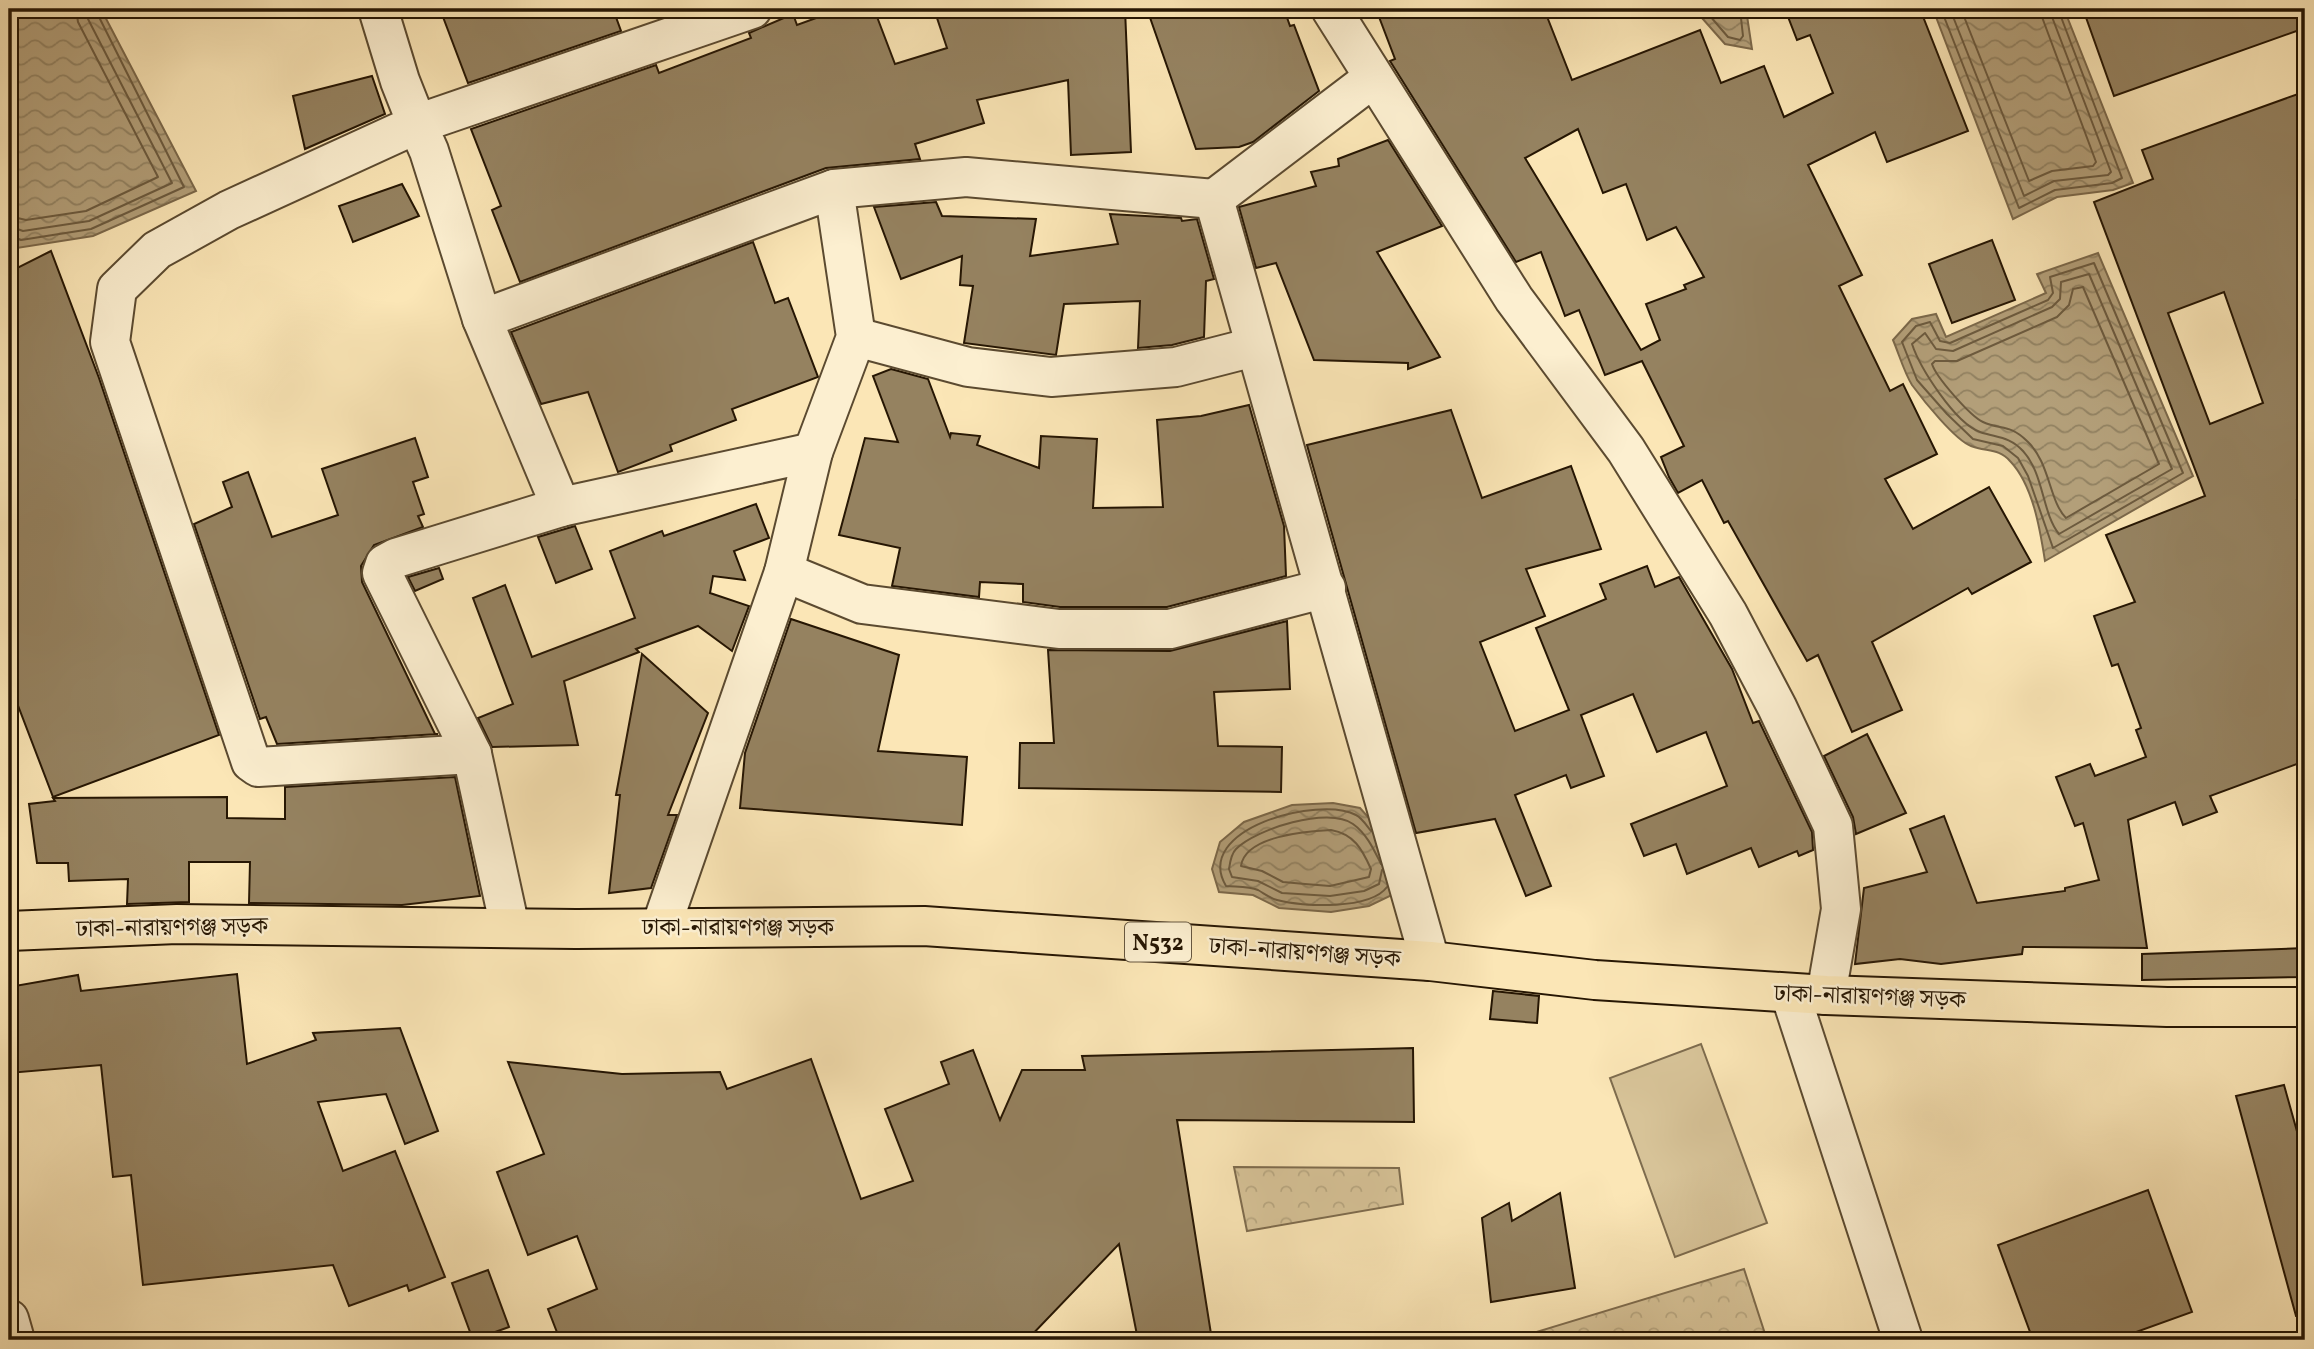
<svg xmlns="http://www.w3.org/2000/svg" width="2314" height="1349" font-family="Vollkorn,'Noto Serif Bengali',serif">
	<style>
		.park { fill: url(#park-crowns); stroke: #7e6c4e; stroke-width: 2 }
		.pitch { fill: #d7c398; stroke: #7e6c4e; stroke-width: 2 }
		.water { fill: url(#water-waves); stroke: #7b684a; stroke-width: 2 }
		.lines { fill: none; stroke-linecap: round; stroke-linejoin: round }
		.shore { stroke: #6c5a3e; stroke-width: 2 }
		.building { fill: #958260; stroke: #261603; stroke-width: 2; fill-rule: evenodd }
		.street-casing { stroke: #5b4a30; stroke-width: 42 }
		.highway-casing { stroke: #261603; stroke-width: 42 }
		.street { stroke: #fcefd0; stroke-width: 38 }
		.highway { stroke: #fbe6b6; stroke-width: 38 }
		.labels { text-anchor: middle; stroke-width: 5; stroke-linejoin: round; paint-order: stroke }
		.shield { fill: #fcefd0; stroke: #665740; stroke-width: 2 }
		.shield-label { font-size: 23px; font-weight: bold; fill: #261603 }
		.street-label { font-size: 24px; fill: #261603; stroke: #fcefd0 }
	</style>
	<defs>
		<pattern id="park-crowns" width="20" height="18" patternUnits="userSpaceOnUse" patternTransform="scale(1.75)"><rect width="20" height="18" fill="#d7c398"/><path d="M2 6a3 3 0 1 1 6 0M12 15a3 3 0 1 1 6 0" fill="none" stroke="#b8a781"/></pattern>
		<pattern id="water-waves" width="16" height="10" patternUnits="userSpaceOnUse" patternTransform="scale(1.75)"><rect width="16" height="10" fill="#b39f79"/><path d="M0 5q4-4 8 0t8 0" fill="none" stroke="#918161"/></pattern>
	</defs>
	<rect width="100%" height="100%" fill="#fbe6b6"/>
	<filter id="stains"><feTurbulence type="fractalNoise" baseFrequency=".00286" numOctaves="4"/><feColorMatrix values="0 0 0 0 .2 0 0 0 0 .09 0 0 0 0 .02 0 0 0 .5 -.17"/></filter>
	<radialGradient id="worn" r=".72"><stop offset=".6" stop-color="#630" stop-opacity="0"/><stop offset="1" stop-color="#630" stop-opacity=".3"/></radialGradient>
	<g class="park">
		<path d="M1234,1167l165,1 4,36 -156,27z"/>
		<path d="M1744,1269l23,71h-257z"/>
	</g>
	<path class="pitch" d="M1701,1044l66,179 -92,34 -65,-179z"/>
	<g class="water">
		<path d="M9,9h92l95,182 -103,45 -76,12 -8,-8z"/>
		<path d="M1694,9h52l6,40 -27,-5z"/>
		<path d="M1933,9h131l69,174 -20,7 -56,7 -44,22z"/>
		<path d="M2098,253l95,223 -148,85c-5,-32 -12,-76 -35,-100 -11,-13 -24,-9 -39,-15 -16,-6 -48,-46 -59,-61 -8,-13 -13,-31 -19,-45l19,-21 24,-5 10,23 100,-44 -9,-19z"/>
		<path d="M1333,803l27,5 23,26 9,61 -23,11 -38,6 -52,-4 -26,-13 -34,-3 -7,-23 8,-27 24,-20 48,-17z"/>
	</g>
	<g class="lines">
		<g class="shore">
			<path d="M1704,9l24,28 12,3 3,-4 -3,-27"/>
			<path d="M1941,9l78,199 36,-18 57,-7 10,-5 -64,-169"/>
			<path d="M1950,9l74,187 30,-15 54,-6 3,-3 -62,-163"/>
			<path d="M1961,9l68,172 23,-10 41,-5 3,-4 -57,-153"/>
			<path d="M9,216l17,4 60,-9 72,-34 -80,-155 -2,-13"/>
			<path d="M9,226l14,5 66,-10 83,-38 -84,-164 -2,-10"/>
			<path d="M9,235l12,5 70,-11 93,-42 -89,-178"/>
			<path d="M2094,263l89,210 -130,75 -25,-72 -10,-18 -15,-12 -30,-7 -26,-25 -30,-34 -15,-38 14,-16 14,-4 10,19 10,2 98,-43 5,-7 -3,-16z"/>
			<path d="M2089,274l83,195 -113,65c-17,-21 -15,-60 -36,-83 -14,-15 -26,-13 -43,-19 -25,-9 -60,-64 -68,-88l13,-11 11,16 17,2 99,-44 8,-8 1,-17z"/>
			<path d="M2083,287l76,177 -93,54c-17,-17 -16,-56 -39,-77 -17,-17 -26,-11 -44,-19 -13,-6 -47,-45 -51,-58l3,-3h22l100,-44 12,-12 4,-16z"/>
			<path d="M1331,830c23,4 31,19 40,39l-2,8 -39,9 -25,-2 -22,-2 -21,-11 -21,-5c4,-30 66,-35 90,-36z"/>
			<path d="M1371,831c-4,-5 -9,-13 -15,-16 -37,-20 -164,14 -130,71 10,1 23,0 32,4 7,4 12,8 19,10 26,7 93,10 110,-13"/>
			<path d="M1381,864c-7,-14 -14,-30 -28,-40 -25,-18 -97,5 -117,25 -5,5 -6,13 -7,20l3,8 26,4 24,12 48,3 34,-5 15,-7 3,-14"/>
		</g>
	</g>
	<g class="building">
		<path d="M440,9h173l8,22 -153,52z"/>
		<path d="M841,9h33l21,55 52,-16 -13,-39h191l6,143 -60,3 -3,-75 -91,20 7,23 -69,21 5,15 -94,9 -306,114 -28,-72 9,-4 -30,-77 185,-64 3,8 92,-35 -2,-5 44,-19 4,11z"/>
		<path d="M1147,9h137l6,17 4,-1 25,66 -66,51 -14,5 -43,2z"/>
		<path d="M1376,9h168l28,71 128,-50 21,53 43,-17 20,51 49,-24 -23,-58 -13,5 -12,-31h135l48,122 -81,31 -12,-30 -67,33 54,110 -23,11 51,105 13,-7 34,70 -52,25 28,50 76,-42 42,75 -59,32 -4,-6 -96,54 30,68 -50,22 -34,-77 -11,6 -79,-140 -4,2 -22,-43 -24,13 -9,-16 -8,-20 23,-11 -42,-85 -37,14 -26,-65 -14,6 -24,-64 -25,10 -126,-201 5,-2zM1578,129l25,64 23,-9 21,56 29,-13 28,50 -20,8 2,4 -40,15 14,36 -19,10 -116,-192z"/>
		<path d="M2083,9h222v19l-191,68z"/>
		<path d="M372,76l13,38 -80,35 -12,-53z"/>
		<path d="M2298,94l7,21v382l-8,3 8,23v238l-95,35 7,16 -34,13 -8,-23 -47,18 19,128 -124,-1 -1,7 -81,10 -41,-5 -45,5 9,-76 63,-16 -17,-43 34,-13 33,87 88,-12v-3l34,-8 -16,-57 -8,3 -19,-49 34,-13 5,12 51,-19 -10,-27 5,-2 -23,-64 -6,2 -18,-50 41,-14 -29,-67 99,-39 -111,-294 59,-23 -11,-29zM2224,292l39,111 -53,21 -42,-111z"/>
		<path d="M1388,140l54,86 -65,26 63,105 -32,12v-6l-94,-3 -38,-97 -20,5 -17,-61 77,-21 -5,-14 28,-6 -1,-7z"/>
		<path d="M402,184l17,32 -66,26 -14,-36z"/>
		<path d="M936,202l6,14 94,3 -6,37 88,-12 -8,-30 71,4 1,3 15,-2 17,60 -8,2 -2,56 -32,8 -34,3 2,-47 -76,3 -8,51 -92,-12 9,-57 -13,-1 2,-29 -61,23 -27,-72z"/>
		<path d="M1992,240l23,60 -63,23 -23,-59z"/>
		<path d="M753,242l22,61 13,-5 30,79 -86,32 4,11 -66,25 2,6 -54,21 -30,-80 -47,12 -30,-72z"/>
		<path d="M51,251l48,127 120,357 -166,62 -44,-115v-410z"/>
		<path d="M891,369l37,10 22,58 1,-4 29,3 -3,9 62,23 2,-32 56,3 -4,69 70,-1 -6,-87 44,-4 48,-11 35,121 2,50 -119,31h-107l-37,-5v-18l-43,-2 -1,15 -87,-11 8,-38 -61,-13 26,-97 33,4 -25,-66z"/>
		<path d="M1451,410l31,88 89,-32 30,83 -75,20 19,47 -65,26 35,89 54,-21 -33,-82 70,-29 -6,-15 47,-18 8,21 24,-10 53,92 21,54 6,-2 53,111 1,18 -14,6 -2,-5 -38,16 -8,-19 -64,26 -11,-30 -32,12 -13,-32 96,-38 -21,-54 -49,20 -24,-58 -52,21 23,61 -33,12 -5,-13 -51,20 36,91 -25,10 -31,-77 -79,14 -109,-388z"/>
		<path d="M415,438l13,39 -15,5 11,32 -6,2 5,11 -49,18 -13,21 1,16 73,152h3l-161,10 -11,-27 -6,2 -66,-195 38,-17 -9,-25 25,-10 24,65 66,-22 -16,-46z"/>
		<path d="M756,504l13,34 -35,13 11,29 -32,-4 -3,17 39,13 -17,45 -34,-25 -62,23 3,3 -75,29 14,64 -86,2 -14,-29 35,-14 -40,-106 32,-13 27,72 103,-39 -25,-67 52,-20 2,5z"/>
		<path d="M575,526l17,43 -36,14 -18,-46z"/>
		<path d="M439,568l4,11 -28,12 -7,-14z"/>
		<path d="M791,619l108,36 -21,96 89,6 -5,68 -222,-17 5,-55z"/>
		<path d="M1287,621l3,68 -76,3 4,54 64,1 -1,45 -262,-4 1,-45h34l-6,-93 122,1z"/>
		<path d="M642,654l66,59 -40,102h9l-26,73 -42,5 11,-98h-4z"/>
		<path d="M1867,734l39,79 -50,21 -3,-17 -29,-61z"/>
		<path d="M455,777l25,119 -78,9 -153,-2 1,-41h-61v40l-62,2 1,-25 -59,2 -1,-18h-31l-8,-59 26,-3 -2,-3 174,-1v21l58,1v-32z"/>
		<path d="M2305,948v29l-163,3v-26z"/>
		<path d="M237,974l10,90 69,-24 -3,-7 87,-5 38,103 -33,13 -19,-50 -68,8 25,69 52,-20 50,126 -36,14 -2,-6 -58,21 -16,-41 -190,20 -12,-110 -18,2 -12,-112 -92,8v-86l69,-12 3,16z"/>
		<path d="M1493,991l46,5 -2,27 -47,-4z"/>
		<path d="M1413,1048l1,74 -237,-2 35,220h-74l-19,-96 -92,96h-467l-12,-31 49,-20 -20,-53 -49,19 -31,-83 47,-18 -36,-92 114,12 98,-2 7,17 84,-30 50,140 52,-18 -28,-72 64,-25 -8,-22 32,-12 27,70 22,-50h63l-3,-14z"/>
		<path d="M2284,1085l21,75v155l-9,1 -60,-220z"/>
		<path d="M2148,1190l44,122 -78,28h-81l-35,-95z"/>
		<path d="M1560,1193l15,95 -84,14 -9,-84 27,-15 3,18z"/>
		<path d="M488,1270l21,57 -36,13 -21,-57z"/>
	</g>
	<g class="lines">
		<g class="street-casing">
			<g id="street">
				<path d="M378,9l22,72 17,43 -188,86 -72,40 -40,39 -7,53 141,420 7,5 214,-13"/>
				<path d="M1331,9l183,290 112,151 102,164 49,93 56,119 8,83 -15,86"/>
				<path d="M1373,78l-159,121 216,762"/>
				<path d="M482,319l352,-130 132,-12 248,22"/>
				<path d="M856,337l112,30 83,10 125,-10 78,-20"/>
				<path d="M813,452l43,-115 -22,-148"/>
				<path d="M561,507l252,-55 -29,120 -123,355"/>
				<path d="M784,572l78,32 197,25h111l156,-41"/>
				<path d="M510,928l-38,-174 -90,-181 3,-9 11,-6 165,-51 -79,-188 -53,-168 -12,-27 335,-115"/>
				<path d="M1790,993l113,347"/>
				<path d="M9,1319l6,21"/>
			</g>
		</g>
		<g class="highway-casing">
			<path id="highway" d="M9,931l168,-7 399,5 348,-3 506,35 165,19 231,15 341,12h138"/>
		</g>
		<use href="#street" class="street"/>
		<use href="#highway" class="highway"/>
	</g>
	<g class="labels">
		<rect class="shield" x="1125" y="922.5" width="66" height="39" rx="5"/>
		<g class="shield-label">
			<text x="1158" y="950">N532</text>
		</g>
		<g class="street-label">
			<text transform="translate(172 927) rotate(-1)" y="8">ঢাকা-নারায়ণগঞ্জ সড়ক</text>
			<text x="738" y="935">ঢাকা-নারায়ণগঞ্জ সড়ক</text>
			<text transform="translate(1305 952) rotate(4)" y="8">ঢাকা-নারায়ণগঞ্জ সড়ক</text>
			<text transform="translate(1870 996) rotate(2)" y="8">ঢাকা-নারায়ণগঞ্জ সড়ক</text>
		</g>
	</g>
	<rect width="2314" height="1349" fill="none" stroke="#fbe6b6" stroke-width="35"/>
	<rect x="10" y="10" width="2293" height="1328" fill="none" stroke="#261603" stroke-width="3.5"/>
	<rect x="18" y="18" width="2279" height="1314" fill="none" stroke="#261603" stroke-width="2"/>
	<rect width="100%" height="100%" filter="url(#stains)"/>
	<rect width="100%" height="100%" fill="url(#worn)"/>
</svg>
